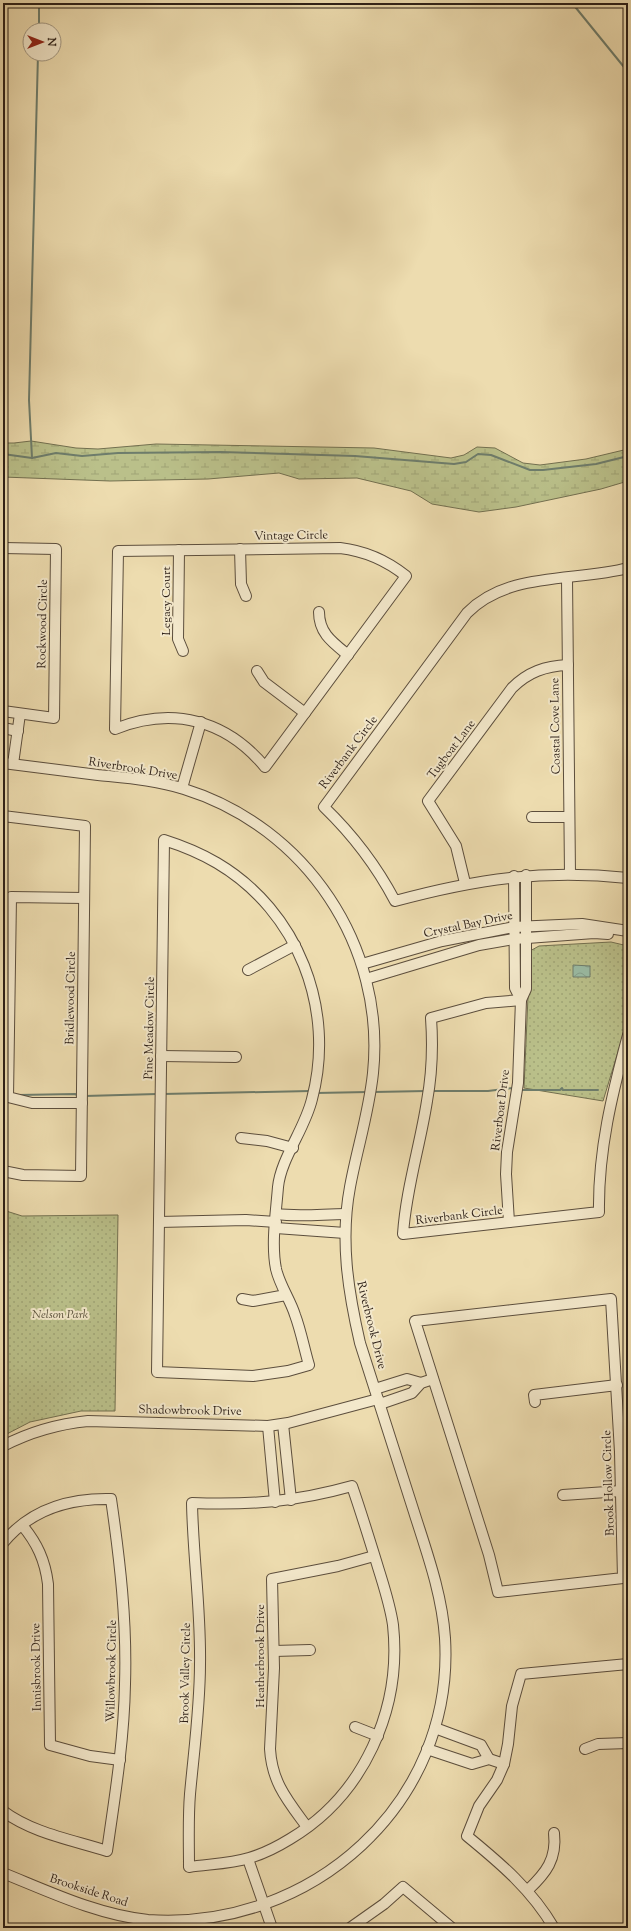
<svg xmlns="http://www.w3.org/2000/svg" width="631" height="1931" font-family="'Sorts Mill Goudy',serif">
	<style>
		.wetland { fill: url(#wetland-marsh); stroke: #737050 }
		.park { fill: url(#park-dots); stroke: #737050 }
		.water { fill: url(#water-waves); stroke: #6e7d6c }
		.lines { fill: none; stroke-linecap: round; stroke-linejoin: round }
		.stream { stroke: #6e7d6c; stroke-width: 2 }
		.minor-casing { stroke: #5c4e3d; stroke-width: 12 }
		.minor { stroke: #f3e8cb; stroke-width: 10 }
		.labels { text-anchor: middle; stroke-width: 4; stroke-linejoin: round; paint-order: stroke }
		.street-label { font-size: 12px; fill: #2c1f17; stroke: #f3e8cb }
		.park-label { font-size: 12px; font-style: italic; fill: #574f3a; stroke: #f3e8cb }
	</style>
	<defs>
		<pattern id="wetland-marsh" width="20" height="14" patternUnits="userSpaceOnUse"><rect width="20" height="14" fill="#bac08a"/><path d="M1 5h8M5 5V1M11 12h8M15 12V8" fill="none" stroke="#a0a576"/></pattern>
		<pattern id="park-dots" width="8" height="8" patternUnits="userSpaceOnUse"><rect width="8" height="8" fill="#bac08a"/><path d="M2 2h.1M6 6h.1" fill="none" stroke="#a0a576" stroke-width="1.8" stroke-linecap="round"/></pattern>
		<pattern id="water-waves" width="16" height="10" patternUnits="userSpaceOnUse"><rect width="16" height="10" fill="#9abca5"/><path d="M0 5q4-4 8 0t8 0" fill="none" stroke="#85a18d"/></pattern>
	</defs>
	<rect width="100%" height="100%" fill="#eddcaf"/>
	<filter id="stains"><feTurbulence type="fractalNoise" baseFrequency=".005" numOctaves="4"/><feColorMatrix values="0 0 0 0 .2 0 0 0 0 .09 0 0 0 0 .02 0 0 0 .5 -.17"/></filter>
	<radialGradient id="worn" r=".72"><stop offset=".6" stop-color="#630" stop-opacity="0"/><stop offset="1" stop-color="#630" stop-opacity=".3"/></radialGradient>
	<path class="wetland" d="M31,441l45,7 22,1 58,-5 218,4 77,10 13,-3 13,-8 18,1 28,15 17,2 46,-6 42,-10v32l-27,8 -85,18 -37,5 -47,-8 -21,-13 -54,-13 -58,1 -20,-6 -71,6 -98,2 -107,-4v-34h11z"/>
	<g class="park">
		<path d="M611,942l17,4v73l-25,82 -79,-13 6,-137 9,-5z"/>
		<path d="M3,1210l19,6 96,-1 -3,196h-34l-51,11 -27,14z"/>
	</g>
	<path class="water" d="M573,965l17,1v11h-17z"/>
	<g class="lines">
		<g class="stream">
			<path d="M572,3l56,69"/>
			<path d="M39,30v-27"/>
			<path d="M3,454l29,4 24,-5 26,3 36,-3 103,-1 134,4 99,8 12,-2 12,-8 13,1 39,15h13l53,-6 32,-8"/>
			<path d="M32,458l-3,-58 9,-346"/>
			<path d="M521,1090h39l2,-2 1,2h35"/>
			<path d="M432,1091h56l25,-3"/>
			<path d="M374,1092l52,-1"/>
			<path d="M316,1093l52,-1"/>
			<path d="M163,1094l147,-3"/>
			<path d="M18,1095l57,-1 4,2"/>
			<path d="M85,1096l72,-2"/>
		</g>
		<g class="minor-casing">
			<g id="minor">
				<path d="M3,548l53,1 -2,169 -51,-7"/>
				<path d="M340,548c26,3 46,12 66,28l-141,191c-39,-47 -92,-61 -150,-38l3,-178z"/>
				<path d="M240,549l1,35 5,12"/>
				<path d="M179,550l-1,89 5,12"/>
				<path d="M628,568c-53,14 -120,3 -161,45l-143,194c29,28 52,58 71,94 81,-22 149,-32 233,-23"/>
				<path d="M567,578l3,296"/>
				<path d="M319,612c0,21 13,30 29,43"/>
				<path d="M257,671l7,11 41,31"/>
				<path d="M3,728l15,3"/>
				<path d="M3,763c32,4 63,8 95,12 29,3 58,5 86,14 122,38 202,157 189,284 -4,39 -16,76 -23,114 -10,53 -2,104 10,156 18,57 36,113 54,169 13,41 28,82 31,126 10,165 -133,293 -297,282 -50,-5 -98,-28 -145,-47"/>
				<path d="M13,764l7,-50"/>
				<path d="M182,788l19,-66"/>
				<path d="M3,816l82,10 -4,350 -58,-1 -20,-4"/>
				<path d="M532,817h37"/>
				<path d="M164,840c19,6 36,13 53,23 81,48 119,146 95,236 -7,30 -31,59 -34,88 -2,26 -7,57 -2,82 4,17 14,30 19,46 6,16 9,33 14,50l-21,6 -35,5 -96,-4z"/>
				<path d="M514,876l1,112 6,12"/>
				<path d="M465,883l-9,-37 -28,-45 84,-113c16,-16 33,-22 56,-23"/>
				<path d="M362,964l80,-23 72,-14 68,-3 46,7"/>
				<path d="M248,970l47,-25"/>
				<path d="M366,979l113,-34 35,-6 80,-6 14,1"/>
				<path d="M521,1000l-35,3 -55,15c2,28 1,56 -4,83 -7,45 -21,88 -24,133l196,-22c-1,-61 13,-118 29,-177"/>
				<path d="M161,1056l75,1"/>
				<path d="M82,1103h-50l-24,-6 3,-200 73,1"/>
				<path d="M241,1138l26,3 26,7"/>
				<path d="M276,1214c24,3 47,0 70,0"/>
				<path d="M159,1222l87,-2 30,2"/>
				<path d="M509,1222l-3,-48 1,-22 11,-69 3,-83 5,-11v-114"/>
				<path d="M276,1228l69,5"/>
				<path d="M242,1299l11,2 33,-6"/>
				<path d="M611,1299l9,153 3,126 -125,14 -9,-37 -74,-234z"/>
				<path d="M375,1389l32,-10 14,4"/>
				<path d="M535,1402l-1,-7 83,-10"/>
				<path d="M380,1404l32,-11 9,-10 12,-4"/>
				<path d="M283,1424l8,76"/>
				<path d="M268,1426l7,76"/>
				<path d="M3,1446c27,-14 54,-22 85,-25l180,5 20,-3 90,-24"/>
				<path d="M352,1486c9,26 17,52 25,78 6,20 13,40 16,61 9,84 -29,170 -103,214 -13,8 -27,15 -41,19 -19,6 -41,6 -60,9 0,-25 -1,-49 1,-73 4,-44 10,-87 10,-130 1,-54 -7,-107 -8,-161 59,2 103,-1 160,-17z"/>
				<path d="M563,1495l58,-4"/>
				<path d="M22,1525c15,18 23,35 26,59l2,161 40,11 30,4"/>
				<path d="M3,1543c27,-33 66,-45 108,-44 9,62 16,123 14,185 -1,56 -10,112 -18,167 -34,-11 -75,-18 -104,-40"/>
				<path d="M274,1651l36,-1"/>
				<path d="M355,1727l23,9"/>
				<path d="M435,1728l46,17 8,14"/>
				<path d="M427,1749l45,15 17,-5 15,5"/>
				<path d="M585,1749l13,-5 30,-1"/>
				<path d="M307,1827c-19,-26 -35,-44 -37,-78l4,-81 -2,-89 66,-13 36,-10"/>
				<path d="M248,1859l24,69"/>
				<path d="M528,1890c18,-17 29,-31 26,-57"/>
				<path d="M350,1928l34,-24 19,-17 49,41"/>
				<path d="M554,1928c-22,-38 -54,-65 -87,-92l12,-30 18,-26 7,-16 4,-20 4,-38 9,-32 107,-10"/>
			</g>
		</g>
		<use href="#minor" class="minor"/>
	</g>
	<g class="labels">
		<g class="street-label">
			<text transform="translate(291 535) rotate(-1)" y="4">Vintage Circle</text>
			<text transform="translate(166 601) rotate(-90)" y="4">Legacy Court</text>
			<text transform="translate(42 624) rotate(-89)" y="4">Rockwood Circle</text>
			<text transform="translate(555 726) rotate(-91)" y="4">Coastal Cove Lane</text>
			<text transform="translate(451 749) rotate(-53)" y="4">Tugboat Lane</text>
			<text transform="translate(348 752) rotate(-53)" y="4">Riverbank Circle</text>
			<text transform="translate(133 768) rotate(9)" y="4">Riverbrook Drive</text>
			<text transform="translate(468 924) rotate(-12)" y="4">Crystal Bay Drive</text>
			<text transform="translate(70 998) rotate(-89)" y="4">Bridlewood Circle</text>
			<text transform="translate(149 1028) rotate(-89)" y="4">Pine Meadow Circle</text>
			<text transform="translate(500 1110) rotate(-83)" y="4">Riverboat Drive</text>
			<text transform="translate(459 1215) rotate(-7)" y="4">Riverbank Circle</text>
			<text transform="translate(372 1325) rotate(76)" y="4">Riverbrook Drive</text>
			<text transform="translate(190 1410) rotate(1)" y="4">Shadowbrook Drive</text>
			<text transform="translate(608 1483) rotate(-92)" y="4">Brook Hollow Circle</text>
			<text transform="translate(260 1656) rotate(-90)" y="4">Heatherbrook Drive</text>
			<text transform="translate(36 1667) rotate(-91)" y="4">Innisbrook Drive</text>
			<text transform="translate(111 1671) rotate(-89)" y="4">Willowbrook Circle</text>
			<text transform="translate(185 1673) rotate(-89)" y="4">Brook Valley Circle</text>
			<text transform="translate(89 1890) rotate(18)" y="4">Brookside Road</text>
		</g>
		<g class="park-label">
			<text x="60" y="1318">Nelson Park</text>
		</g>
	</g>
	<rect width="631" height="1931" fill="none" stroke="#eddcaf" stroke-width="16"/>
	<rect x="4" y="4" width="623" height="1923" fill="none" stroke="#2c1f17" stroke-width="2"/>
	<rect x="8" y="8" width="615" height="1915" fill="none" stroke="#2c1f17"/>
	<g transform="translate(42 42) rotate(90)"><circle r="19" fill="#f3e8cb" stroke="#a39883"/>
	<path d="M0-3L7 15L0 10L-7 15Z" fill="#8f2418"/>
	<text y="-6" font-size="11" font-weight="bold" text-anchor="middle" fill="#2c1f17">N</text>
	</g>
	<rect width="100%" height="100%" filter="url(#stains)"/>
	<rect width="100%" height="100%" fill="url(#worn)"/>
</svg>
